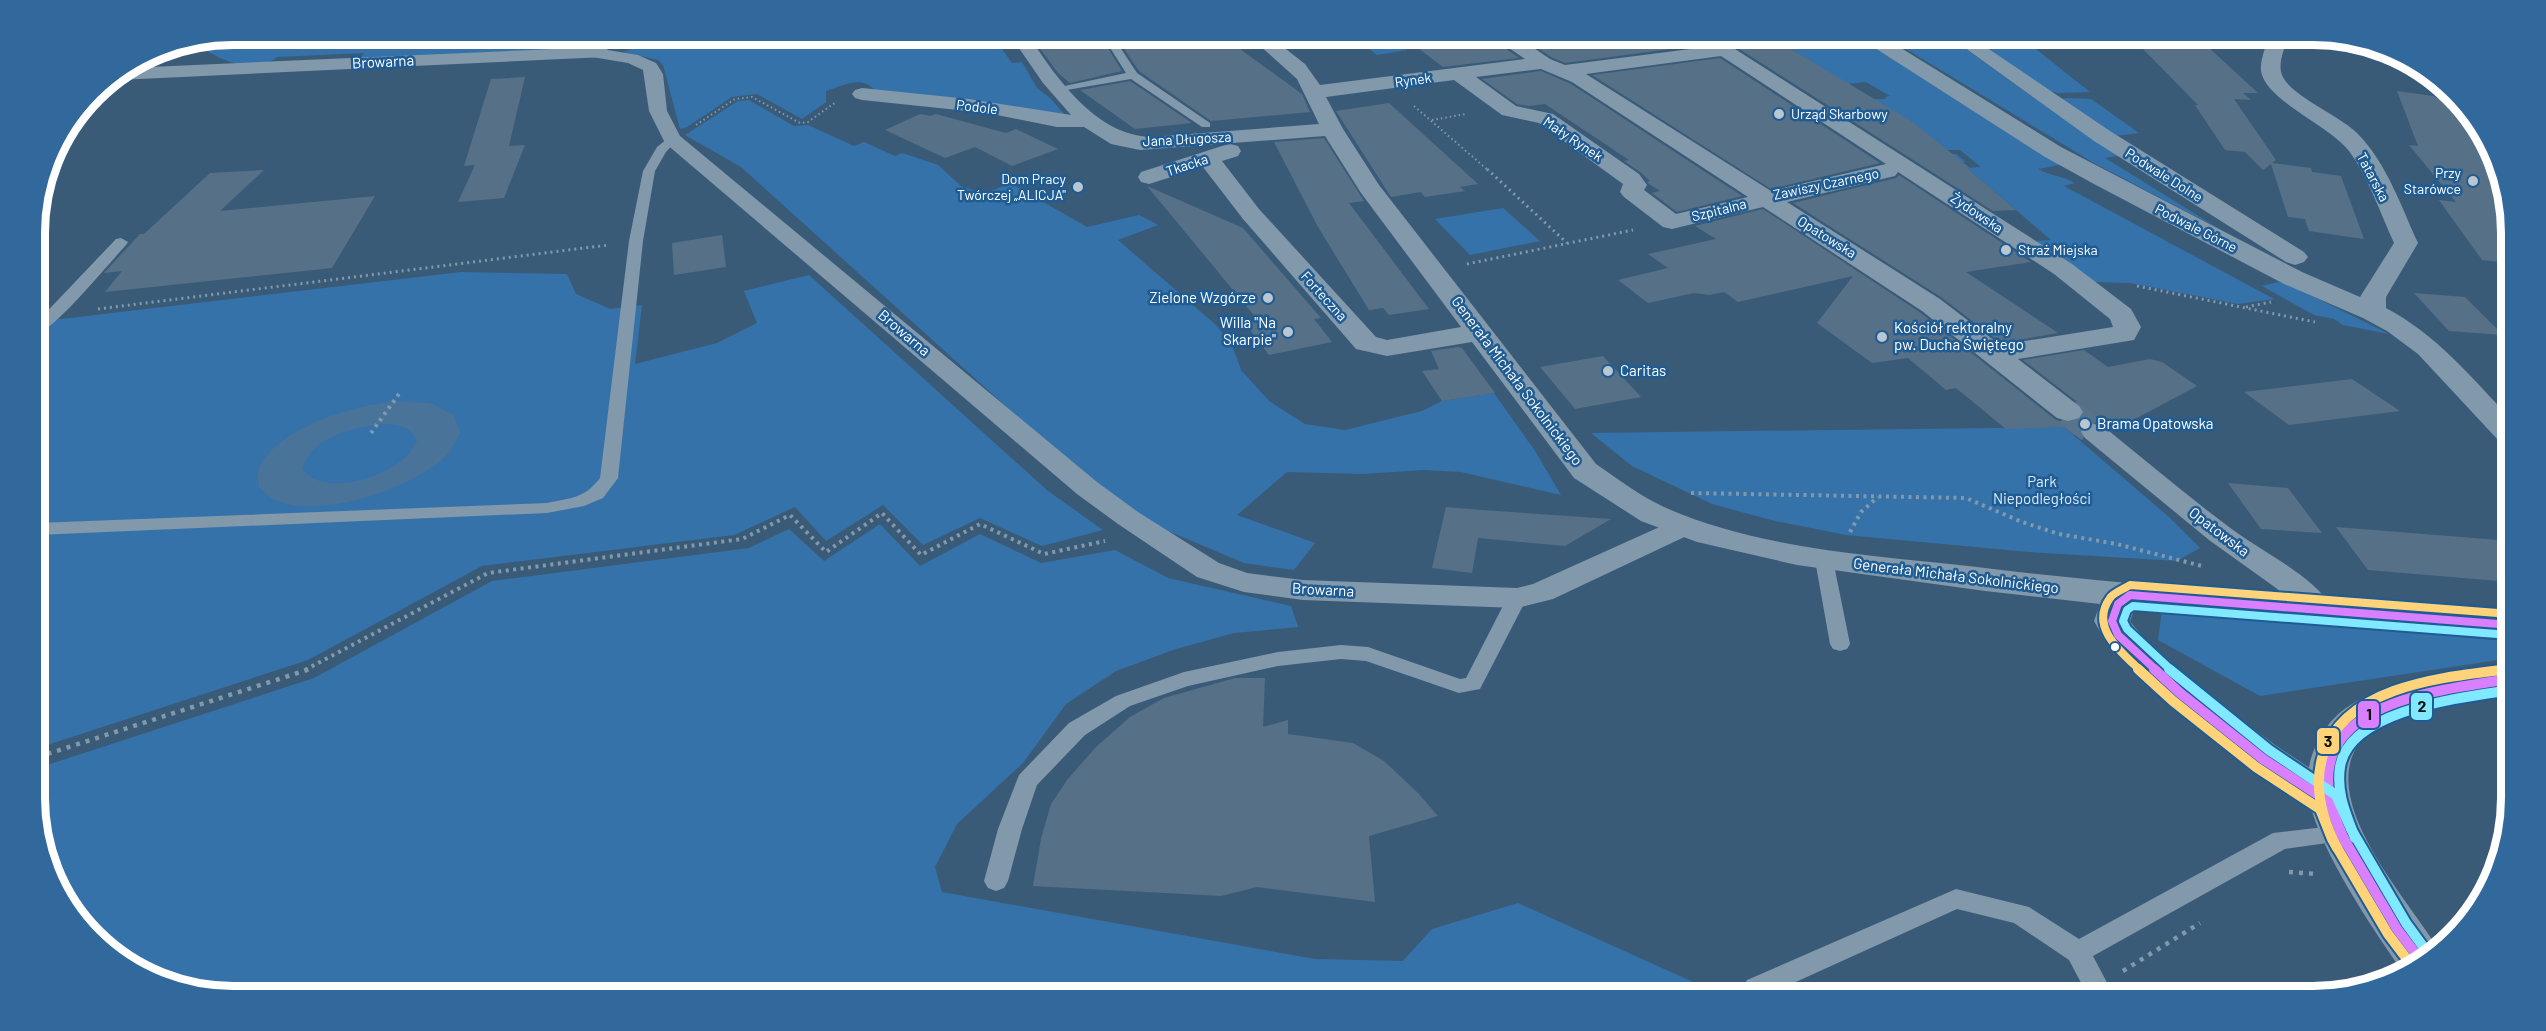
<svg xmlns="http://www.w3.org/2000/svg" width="2546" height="1031" font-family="Barlow,sans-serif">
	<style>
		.green { fill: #3572a9 }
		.water { fill: #4a7399; fill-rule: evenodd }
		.building { fill: #567088 }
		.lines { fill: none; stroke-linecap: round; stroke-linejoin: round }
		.pedestrian-tunnel { stroke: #58748c; stroke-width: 28; stroke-dasharray: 28 14; stroke-linecap: butt }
		.path-far3 { stroke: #8298ab; stroke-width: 2; stroke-dasharray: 1.5 3; stroke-linecap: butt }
		.path-far2 { stroke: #8298ab; stroke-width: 3; stroke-dasharray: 2 4; stroke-linecap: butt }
		.path-far1 { stroke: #8298ab; stroke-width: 4; stroke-dasharray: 3 4.5; stroke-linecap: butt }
		.path { stroke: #8298ab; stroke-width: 4.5; stroke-dasharray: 4 6; stroke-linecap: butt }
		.service { fill: #8298ab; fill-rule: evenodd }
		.pedestrian { fill: #8298ab; fill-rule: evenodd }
		.minor { fill: #8298ab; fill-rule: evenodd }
		.tertiary { fill: #8298ab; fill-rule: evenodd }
		.bus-1-far1-casing { stroke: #1f5c93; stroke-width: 12 }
		.bus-1-casing { stroke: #1f5c93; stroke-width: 14 }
		.bus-2-far1-casing { stroke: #1f5c93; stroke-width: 12 }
		.bus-2-casing { stroke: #1f5c93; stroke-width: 14 }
		.bus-3-far1-casing { stroke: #1f5c93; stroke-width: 12 }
		.bus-3-casing { stroke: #1f5c93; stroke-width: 14 }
		.bus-1-far1 { stroke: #d880ff; stroke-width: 8 }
		.bus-1 { stroke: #d880ff; stroke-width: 10 }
		.bus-2-far1 { stroke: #80e8ff; stroke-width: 8 }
		.bus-2 { stroke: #80e8ff; stroke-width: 10 }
		.bus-3-far1 { stroke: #ffd37a; stroke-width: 8 }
		.bus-3 { stroke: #ffd37a; stroke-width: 10 }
		.poi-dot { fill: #bac6d0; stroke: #1f5c93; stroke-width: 2 }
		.bus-dot { fill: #fff; stroke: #1f5c93; stroke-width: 2 }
		.labels { text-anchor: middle; stroke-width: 5; stroke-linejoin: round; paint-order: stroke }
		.far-street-label { font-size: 14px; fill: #fff; stroke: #1f5c93 }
		.far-poi-label { font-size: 14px; fill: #fff; stroke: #1f5c93; text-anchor: start }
		.street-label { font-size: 15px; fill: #fff; stroke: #1f5c93 }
		.poi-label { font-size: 15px; fill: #fff; stroke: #1f5c93; text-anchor: start }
		.park-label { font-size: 15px; fill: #d8eafa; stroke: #1f5c93 }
		.rim { fill: none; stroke: #fff; stroke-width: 8 }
		.line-badge { stroke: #1f5c93; stroke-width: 2 }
		.pale-badge-label { font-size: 16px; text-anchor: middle; font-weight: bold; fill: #111 }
	</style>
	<rect width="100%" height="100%" fill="#3a5b78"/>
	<g class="green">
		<path d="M233,35h332l18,9 -2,3 -10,3 -212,10 5,-7 -87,4c-22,19 -62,3 -81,-15z"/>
		<path d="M601,35h105c-35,8 -72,15 -105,0z"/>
		<path d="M722,35h270l20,28 10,-1 15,26 13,10 17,19 -192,-26c-12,-17 -33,-5 -49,0v11l-24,17 -45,-25 -25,3 -45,30 -7,2 -17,-64 -5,-5 -35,-8 11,-4 47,-3z"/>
		<path d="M1769,35h87l207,129 -25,5c12,7 25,7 37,14l-11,3 210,113 -36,5 -108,-21 -35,-1 -59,-41 15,-1 -84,-72 14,-1 -21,-17h-13l-4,4h13l10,8h-15l-80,-63h15l-1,-2 5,-1 -24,-14 -19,2z"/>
		<path d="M1883,35h63l84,60 92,60 -17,3 113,70 -124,-65z"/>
		<path d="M1967,35h51l72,57 -31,1 -15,-3z"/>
		<path d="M1392,39l15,11 -30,5 -14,-11z"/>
		<path d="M2068,98l23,1 48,34 -25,3 -56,-37z"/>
		<path d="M749,100l45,26 14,-1 46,21 10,-4 31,14 7,-3 36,12 23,21 23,8 26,-11 77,44 52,-12 19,10 -40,15 98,85 16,20 9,25 28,31 36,23 40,6 77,-19 20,-10 52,-8 41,58 26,44 -100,-23 -38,-2 -60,4 -76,-2 -50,43 78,28 -21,27 -50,-7 -90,-38 -62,-41 -351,-317 -56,-32 53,-34z"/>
		<path d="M1503,208l37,33 -70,14 -35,-36z"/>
		<path d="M461,272l106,2 9,20 34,15 32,-4 -7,59 82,-21 40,-20 -13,-32 65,-16 239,216 55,39 -61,16 -62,-28 -57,27 -40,-40 -57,36 -31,-34 -61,28 -252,31 -174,94 -270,88 -2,-426z"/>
		<path d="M2278,282l8,1 103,51 -46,-9 -9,-6 -20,-4 -52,-29z"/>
		<path d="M2064,427l105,90 31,31 -23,13 -148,-9 -183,-17 -71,-14 -63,-17 -80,-38 -41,-33z"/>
		<path d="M880,524l40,42 60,-32 61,29 74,-13 53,28 123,28 7,21 -64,6 -58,16 -60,22 -50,33 -43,59 -66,61 -22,43 7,25 373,67 88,2 29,-32 86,-26 195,88 1,5h-1481l-64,-10 -85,-57 -46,-93v-68l276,-90 178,-97 257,-33 40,-19 35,32z"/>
		<path d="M2162,610l343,31 6,7v10l-251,38 -102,-56z"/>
	</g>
	<path class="water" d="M394,401l36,2 24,12 6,18c-4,7 -8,18 -14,23 -35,33 -128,65 -173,43 -5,-3 -10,-8 -14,-12 0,-5 -2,-10 -1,-14 1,-10 10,-20 17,-26 35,-29 76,-39 119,-46zM382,424c15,1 27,1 35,16 -11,34 -92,61 -115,29 10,-33 50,-41 80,-45z"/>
	<g class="building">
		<path d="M1037,34h32l2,4 29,-3 22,36 -52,12 -12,-10 -17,-23 -5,-8 3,-1z"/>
		<path d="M1114,34h105l83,60 8,18 -99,9 -72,-50z"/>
		<path d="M1399,34h93l3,7 24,17 -76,9z"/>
		<path d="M1518,34h172l11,11 -136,18 -14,-6z"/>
		<path d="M1716,34h50l145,87 59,47h-3l49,42 -23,1z"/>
		<path d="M2137,43l70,3 51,47h-15l8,7 -17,-1 42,61 -4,3 39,5 1,4 29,4 23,63 -55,-8 -4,-12 -17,-2 -17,-53 -8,6 -18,-18 -20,-2 -30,-45h3z"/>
		<path d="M1720,58l160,105 -109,26 -179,-114z"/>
		<path d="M1541,71l30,13 171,112 -65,16 -25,-19 8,-2 -11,-7 -2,-2 3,-1 -10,-9 -16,-11 5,-1 -84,-56 -16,2 -12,-2 -35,-25z"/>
		<path d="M525,77l-16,69 16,-1 -21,53 -46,4 17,-37 -11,1 27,-87z"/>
		<path d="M1130,81l62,42 -57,6 -55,-39z"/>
		<path d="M2397,91l36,5 35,14 42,97v56l-28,-3 -43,-60 17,2 -47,-57 9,1z"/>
		<path d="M1389,103l89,81 -18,3 5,4 -40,6 -4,-5 -30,5 -55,-86z"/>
		<path d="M920,114l10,2 6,-2 70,19 10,-4 42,20 -46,17 -37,-19 -30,11 -60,-28z"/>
		<path d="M1324,138l40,63 -15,2 80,106 -40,6 -6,-7 -14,2 -51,-83 -44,-85z"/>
		<path d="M264,170l-44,41 155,-15 -43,72 -227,24 17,-21 -18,2 36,-39h4l66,-61z"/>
		<path d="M1899,175l132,87 -65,10 92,61 -57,10 -60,-46 -148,-94 103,-25z"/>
		<path d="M1147,186l96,42 78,90 -7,1 18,23 -63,13 -25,-33 13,-3z"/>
		<path d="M1763,209l158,104 135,107 11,3 13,-3 5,-9 -5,-7 -57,-44 61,-10 24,17 42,-8 12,3 35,24 -77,41 -10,2 -7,-5 -9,-2 -11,3 -3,9 -6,1 -10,-8 -58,2 -50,-41 -10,2 -38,-32 -36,5 -55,-40 36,-47 -115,26 -14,-10 -14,3 -16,-2 -46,10 -30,-23 50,-12 -20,-14 68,-15 -21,-13z"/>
		<path d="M722,235l4,32 -52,8 -2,-32z"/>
		<path d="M2414,293l51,4 38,38 -54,-4z"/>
		<path d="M1458,347l4,1 33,45 -53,8 -20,-30 17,-2 -8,-18z"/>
		<path d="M1603,356l38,41 -66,12 -35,-42z"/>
		<path d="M2352,379l48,32 -111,14 -45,-33z"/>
		<path d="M2228,483l60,5 34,45 -61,-4z"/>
		<path d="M1446,507l36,3 129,9 -46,27 -87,-8 -6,35 -40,-5z"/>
		<path d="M2336,527l175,14v41l-143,-12z"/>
		<path d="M1235,678h30l-2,49 25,-7v14l65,9 31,18 34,32 20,23 -69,20 6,66 -118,-15 -36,9 -188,-10 8,-47 10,-35 16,-24 29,-33 34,-30 34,-19z"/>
	</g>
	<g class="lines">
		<path class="pedestrian-tunnel" d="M2068,412l26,20"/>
		<g class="path-far3">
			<path d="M1809,35l33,6"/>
			<path d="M1762,42l28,-3 11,-4"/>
			<path d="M665,45l49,-10"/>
			<path d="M1414,106l75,65"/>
			<path d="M1432,120l34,-6"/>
			<path d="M696,125l39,-26 17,-2 48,26 8,-1 28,-20"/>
		</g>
		<g class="path-far2">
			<path d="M1487,169l80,74"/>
			<path d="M1467,264l166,-34"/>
			<path d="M2137,286l178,36"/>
			<path d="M2246,307l25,-5"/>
			<path d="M98,309l511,-64"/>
		</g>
		<g class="path-far1">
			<path d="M371,433l30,-42"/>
			<path d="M1691,493l275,5 56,24 37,12 58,10 85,22"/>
			<path d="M1850,532l11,-20 17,-15"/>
			<path d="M305,670l183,-97 254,-34 48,-24 36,37 56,-39 39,42 59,-31 64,30 61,-13"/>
		</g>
		<g class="path">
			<path d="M38,757l272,-88"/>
			<path d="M2289,872l29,2"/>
			<path d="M2123,971l77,-48"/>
		</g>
		<g class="service">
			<path d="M1102,35h10l25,38 73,50v4h-8l-71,-48 -76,13v-4l71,-15z"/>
			<path d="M672,135l6,4 -12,13 -11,19 -12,70 -25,237 -15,20 -19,8 -37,7 -510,22v-12l510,-20c24,-5 38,-5 53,-25l29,-237 14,-70 14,-24z"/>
			<path d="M121,238l7,4 -2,3c-16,17 -72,86 -90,89v-11l80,-84z"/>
			<path d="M1824,554l7,2 2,4 17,84 -3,5 -7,2 -7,-2 -3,-5 -15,-84 2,-4z"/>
			<path d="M1517,592l7,1 3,5 -47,91 -21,4 -93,-32 -25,-2 -63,7 -90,20 -58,20 -45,29 -48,50 -15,44 -14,52 -4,7 -8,3 -8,-3 -4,-7 14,-52 21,-54 50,-52 47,-27 68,-24 94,-20 63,-7 27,2 92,32 6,-1 41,-80 3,-5z"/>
			<path d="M2341,825l8,3 4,6 -4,6 -64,9 -192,107 21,40h-26l-19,-36 -55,-37 -57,-14 -192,87h-18l-4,-8 4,-8 209,-91 73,18 50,32 194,-106z"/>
		</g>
		<g class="pedestrian">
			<path d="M571,35h22l15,15 30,5 18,8 7,11 4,37 13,25 417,346 41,30 81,51 28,10 56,7 214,8 16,-4 142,-64 10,-3 10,3 4,6 -4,6 -142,67 -36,9 -214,-8 -59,-8 -47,-15 -79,-53 -41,-30 -412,-351 -16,-32 -6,-41 -15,-7 -36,-6 -2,-4 1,-3z"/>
			<path d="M2094,424l9,2c42,34 83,69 126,101 30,23 85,49 104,81l-4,7 -11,3 -11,-3 -31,-27 -67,-48 -124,-102 -4,-6 4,-6z"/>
		</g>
		<g class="minor">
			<path d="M1010,35h18c28,42 67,100 123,102l168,-13 -22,-45 -49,-44h20l37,29 15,21 205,-26 -29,-20 -2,-4h21l35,24 15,6 141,-18 -14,-12h21l359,229 59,45 10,18 -7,13 -116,19 61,47 4,6 -4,6 -11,3 -11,-3 -135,-107 -159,-104 -91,22 -9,-2 -39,-30 -4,-5 3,-8 -84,-61 -37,-8 -48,-35 -128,17 17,32 36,56 217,279c22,15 44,32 68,43 97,43 209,48 313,60 177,22 356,31 534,46v24l-373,-30 -4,3 -4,11 2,3 17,19 60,52 66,50 69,46 6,11 -6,11 -15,5 -15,-5c-57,-38 -113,-79 -164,-126 -22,-20 -42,-39 -56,-66l6,-17 -115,-13 -188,-26 -100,-23 -56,-21 -67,-43 -102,-136 -85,14 -31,-7 -113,-130 -40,-52 -54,17 -8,-2 -3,-5 3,-5 81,-26 8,-2 8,2 3,5 -3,5 -16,5 37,48 117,128 11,3 74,-13 -100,-134 -36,-57 -185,14 -29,-6 -27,-17h-27l-70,-14 -125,-13 -7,-2 -3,-4 3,-4 7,-2 107,11 102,16 -28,-32zM1721,56l165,108 -115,27 -185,-117zM1541,69l31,13 176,115 -72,17 -32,-24 3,-5 -8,-11 -86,-60 -37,-8 -40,-29zM1898,172l156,102 56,45 3,8 -113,18 -60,-46 -153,-97 108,-26z"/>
			<path d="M1859,35h21l181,112 241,125 58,25 34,-54c-14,-30 -25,-65 -45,-92 -19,-25 -84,-51 -88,-80 -1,-12 5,-25 9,-36h18c-2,12 -11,27 -6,40 8,21 59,41 76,59 29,30 43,72 60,109l-32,54v11c51,27 85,69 124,110v26l-11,-3 -81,-87 -31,-23 -24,-13 -79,-34 -190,-100 -49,-27 -184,-118z"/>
			<path d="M1947,35h21l142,96 194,121 4,5 -4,5 -9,3 -9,-3 -192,-121z"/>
			<path d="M598,47l7,2 3,4 -3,4 -487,23 -7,-2 17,-10z"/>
		</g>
		<path class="tertiary" d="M2511,666v26c-37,6 -77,8 -112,23 -118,48 2,173 40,235l-6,6 -30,16c-29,-41 -90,-131 -95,-180 -4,-32 14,-69 41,-86 43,-28 112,-34 162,-40z"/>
		<g class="bus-1-far1-casing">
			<path id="bus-1-far1" d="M2156,670l-38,-35 -6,-14 6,-17 12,-9 381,30"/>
		</g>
		<g class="bus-1-casing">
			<g id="bus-1">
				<path d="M2154,669l26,24 83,66 66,43 12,32 56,95 25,33"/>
				<path d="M2346,843c-67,-134 69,-150 165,-164"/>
			</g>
		</g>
		<g class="bus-2-far1-casing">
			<path id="bus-2-far1" d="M2171,670l-44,-41 -4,-8 4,-11 6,-4 377,29"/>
		</g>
		<g class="bus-2-casing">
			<g id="bus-2">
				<path d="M2169,669l100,81 67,45 15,34 55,94 24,33"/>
				<path d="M2355,838c-9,-24 -19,-45 -15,-71 9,-58 125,-70 171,-77"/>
			</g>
		</g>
		<g class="bus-3-far1-casing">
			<g id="bus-3-far1">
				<path d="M2140,670c-19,-18 -51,-43 -30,-72 3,-5 14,-9 20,-13l381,29"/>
				<path d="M2500,670l9,-1"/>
			</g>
		</g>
		<g class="bus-3-casing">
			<g id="bus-3">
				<path d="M2138,669l35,32 83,66 64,42 12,30 56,95 25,33"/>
				<path d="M2337,848c-15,-29 -24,-61 -14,-93 23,-71 124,-78 186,-86"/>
			</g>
		</g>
		<use href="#bus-1-far1" class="bus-1-far1"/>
		<use href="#bus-1" class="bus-1"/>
		<use href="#bus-2-far1" class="bus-2-far1"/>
		<use href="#bus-2" class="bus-2"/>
		<use href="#bus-3-far1" class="bus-3-far1"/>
		<use href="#bus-3" class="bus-3"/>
	</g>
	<g class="poi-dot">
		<circle cx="1779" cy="114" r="6"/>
		<circle cx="2473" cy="181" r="6"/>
		<circle cx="1078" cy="187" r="6"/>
		<circle cx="2006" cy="250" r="6"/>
		<circle cx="1268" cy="298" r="6"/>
		<circle cx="1288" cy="332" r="6"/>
		<circle cx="1882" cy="337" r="6"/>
		<circle cx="1608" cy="371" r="6"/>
		<circle cx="2085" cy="424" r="6"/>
	</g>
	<circle class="bus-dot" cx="2115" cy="647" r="5"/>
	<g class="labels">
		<g class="far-street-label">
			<text transform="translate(1413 80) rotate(-8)" y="5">Rynek</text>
			<text transform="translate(977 107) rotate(7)" y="5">Podole</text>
			<text transform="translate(1187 139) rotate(-3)" y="5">Jana Długosza</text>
			<text transform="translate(1573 139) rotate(34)" y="5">Mały Rynek</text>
			<text transform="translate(1187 165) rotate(-18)" y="5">Tkacka</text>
			<text transform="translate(2164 175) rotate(32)" y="5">Podwale Dolne</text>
			<text transform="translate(2373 177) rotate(62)" y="5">Tatarska</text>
			<text transform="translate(1826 184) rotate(-12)" y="5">Zawiszy Czarnego</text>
			<text transform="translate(1719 210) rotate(-14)" y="5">Szpitalna</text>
			<text transform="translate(1977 213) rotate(34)" y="5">Żydowska</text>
			<text transform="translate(2196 228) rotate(27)" y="5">Podwale Górne</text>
			<text transform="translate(1827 237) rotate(32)" y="5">Opatowska</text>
			<text transform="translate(1324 296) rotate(48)" y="5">Forteczna</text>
		</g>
		<g class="far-poi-label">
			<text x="1791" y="119">Urząd Skarbowy</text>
			<text x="2461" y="178" text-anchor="end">Przy<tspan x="2461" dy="16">Starówce</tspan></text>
			<text x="1066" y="184" text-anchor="end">Dom Pracy<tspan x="1066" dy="16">Twórczej „ALICJA"</tspan></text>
			<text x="2018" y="255">Straż Miejska</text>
		</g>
		<g class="street-label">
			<text transform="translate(383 62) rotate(-3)" y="5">Browarna</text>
			<text transform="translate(904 333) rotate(40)" y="5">Browarna</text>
			<text transform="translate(1517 381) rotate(53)" y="5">Generała Michała Sokolnickiego</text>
			<text transform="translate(2219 532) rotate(37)" y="5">Opatowska</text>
			<text transform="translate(1956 576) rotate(7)" y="5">Generała Michała Sokolnickiego</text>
			<text transform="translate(1323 590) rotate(3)" y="5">Browarna</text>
		</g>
		<g class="poi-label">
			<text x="1256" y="303" text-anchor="end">Zielone Wzgórze</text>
			<text x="1276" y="328" text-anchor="end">Willa "Na<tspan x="1276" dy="17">Skarpie"</tspan></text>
			<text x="1894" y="333">Kościół rektoralny<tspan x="1894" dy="17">pw. Ducha Świętego</tspan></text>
			<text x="1620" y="376">Caritas</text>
			<text x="2097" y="429">Brama Opatowska</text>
		</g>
		<g class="park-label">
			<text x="2042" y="487">Park<tspan x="2042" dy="17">Niepodległości</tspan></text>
		</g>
	</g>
	<path d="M0 0H2546V1031H0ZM233 45H2313A188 188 0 0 1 2501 233V798A188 188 0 0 1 2313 986H233A188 188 0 0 1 45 798V233A188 188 0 0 1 233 45Z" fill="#31699c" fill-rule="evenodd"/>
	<path class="rim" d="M233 45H2313A188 188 0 0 1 2501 233V798A188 188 0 0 1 2313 986H233A188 188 0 0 1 45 798V233A188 188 0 0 1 233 45Z"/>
	<g class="line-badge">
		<rect x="2410" y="692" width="23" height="29" rx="6" fill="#80e8ff"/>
		<rect x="2357" y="700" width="23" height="29" rx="6" fill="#d880ff"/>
		<rect x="2316" y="727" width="24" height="28" rx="6" fill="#ffd37a"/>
	</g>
	<g class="pale-badge-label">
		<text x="2422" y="712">2</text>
		<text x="2369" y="720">1</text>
		<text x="2328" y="747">3</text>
	</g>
</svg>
